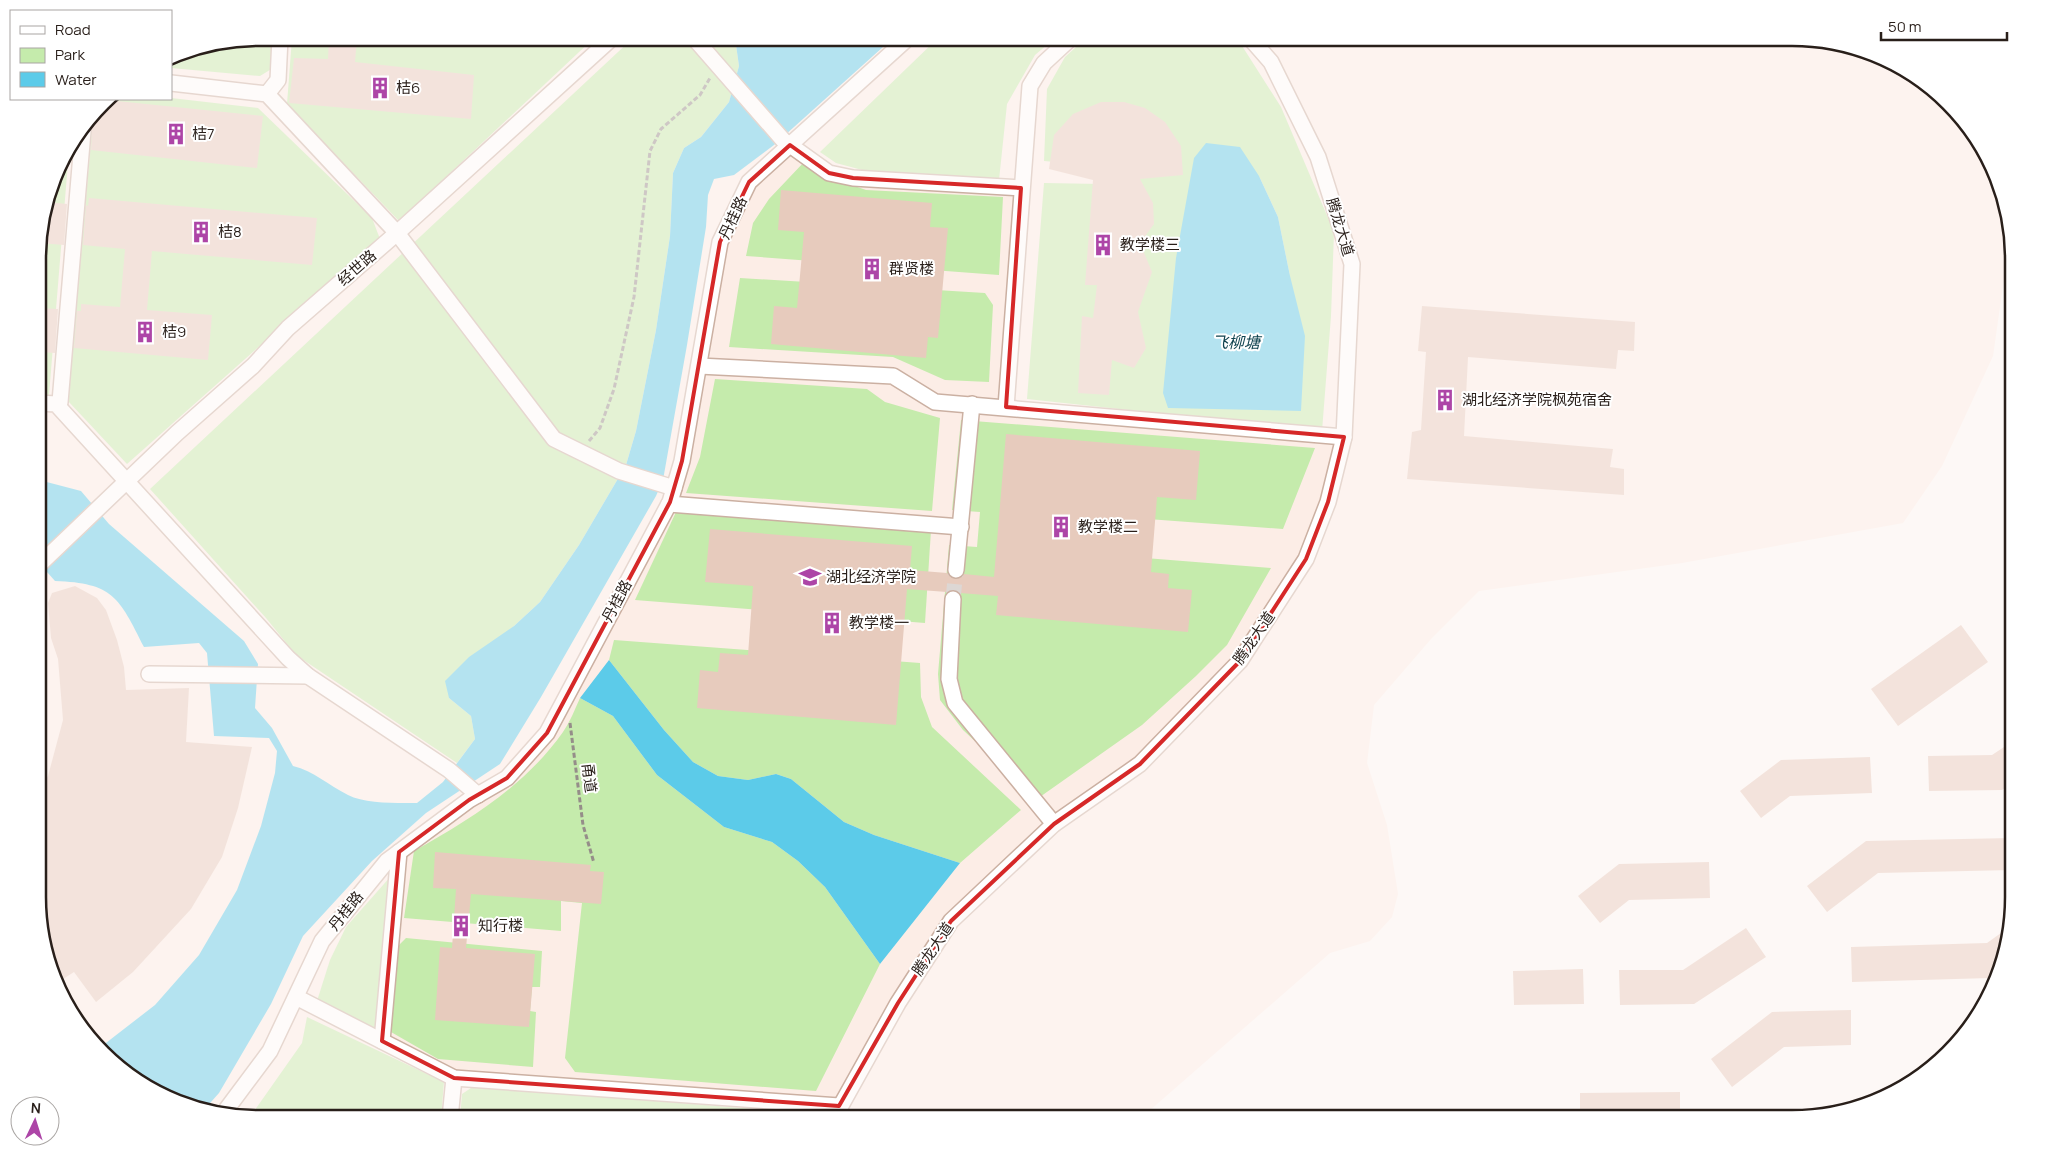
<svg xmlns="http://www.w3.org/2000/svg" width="2051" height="1156" font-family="Manrope,'Noto Sans SC',sans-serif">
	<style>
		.built { fill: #fcede6 }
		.green { fill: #c5ebac; fill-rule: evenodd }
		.water { fill: #5ccbe9 }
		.building { fill: #e7cbbd }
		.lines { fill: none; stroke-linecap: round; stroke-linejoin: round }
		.street-tunnel { stroke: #ddd7d4; stroke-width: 15; stroke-dasharray: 15 8; stroke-linecap: butt }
		.street-casing { stroke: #cbb0a2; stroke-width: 18 }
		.path { stroke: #958d89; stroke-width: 3; stroke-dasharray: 5 2.5; stroke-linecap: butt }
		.street { stroke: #fff; stroke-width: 15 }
		.marked { fill: none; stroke: #d62828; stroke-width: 4; stroke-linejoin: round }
		.labels { text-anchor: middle; stroke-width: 4; stroke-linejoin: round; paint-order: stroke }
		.poi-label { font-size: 15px; fill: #291f1a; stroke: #fff; text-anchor: start }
		.street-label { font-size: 15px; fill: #291f1a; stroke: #fff }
		.water-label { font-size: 16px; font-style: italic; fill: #0f424e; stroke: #fff }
		.rim { fill: none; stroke: #291f1a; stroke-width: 2.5 }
	</style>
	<rect width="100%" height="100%" fill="#fdf8f5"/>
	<path class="built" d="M259,38h1533l58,7 53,22 73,69 26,52 11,55 -6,14 -14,99 -51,110 -39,57 -221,40 -203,28 -48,48 -57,66 -7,58 20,62 11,69 -6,23 -22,24 -40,12 -189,165h-882l-57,-7 -54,-22 -73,-69 -36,-94v-696l21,-69 48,-62h63v-43z"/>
	<g class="green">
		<path d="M259,38h16l-2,30 -13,8 -89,-8v-12l3,-2z"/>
		<path d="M292,38h302l-195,183 -112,-117z"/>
		<path d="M633,38h102l4,28 -10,36 -28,35 -17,11 -11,25 -3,63 -14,94 -20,101 -10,34 -47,80 -39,57 -26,24 -65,72 22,18 4,23 -18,24 -161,-108 -30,-37 -116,-129z"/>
		<path d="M938,38h117l-20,17 -28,49 -8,76 -133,-9 -30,-8 -16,-11z"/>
		<path d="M1086,38h151l44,69 53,125 -3,84 -9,115 -295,-32 17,-216 56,1 2,-18 -58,-5 3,-72 18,-32zM1259,176l19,41 12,59z"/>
		<path d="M171,98l87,10 114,110 8,21 -253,225 -59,-63 25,-282 15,-20z"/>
		<path d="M69,150l-20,245 -10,-1v-164l21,-69z"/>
		<path d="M805,161l24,16 37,13 137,7 -4,78 -253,-19 7,-33 16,-24z"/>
		<path d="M740,278l245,15 8,12 -4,77 -44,-2 -52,-23 -164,-10z"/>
		<path d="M715,379l152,10 18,13 55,16 -8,93 -246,-18 14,-36z"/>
		<path d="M961,420l354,28 -32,81 -162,-12 -1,39 151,12 -44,77 -31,31 -54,49 -105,74 -74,-69 -23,-30 -2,-26 11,-129 28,2 3,-35 -28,-2z"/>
		<path d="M676,512l255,18 -6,93 -290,-23z"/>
		<path d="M614,640l306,23 1,34 11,30 89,83 -61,53 -86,-28 -30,-13 -53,-43 -15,-5 -28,6 -30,-4 -25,-14 -29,-32 -55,-70z"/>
		<path d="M580,698l33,18 44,59 67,52 48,15 26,19 27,26 55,77 -64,127 -241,-19 -10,-14 17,-155 -21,-2v30l-157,-13 10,-67c55,-31 111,-65 149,-119 7,-10 12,-23 17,-34z"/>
		<path d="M391,876l-16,155 -58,-30 13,-41 16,-33z"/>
		<path d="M406,938l136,13 -2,36h-8l-2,24 6,1 -3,55 -95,-8 -47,-27 8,-87z"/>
		<path d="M307,1017l137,65 -3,36 -191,-1 52,-74z"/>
		<path d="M482,1087l323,26 1,5h-346l2,-24 9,-6z"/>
	</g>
	<g class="water">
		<path d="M735,38h158l-119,107 -40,30 -20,4 -6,16 -2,32 -19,118 -24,135 -7,16 -115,201 -41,67 -74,49 -54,48 -69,75 -32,68 -52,89 -16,18 -55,-22 -46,-43 53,-41 44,-50 38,-65 24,-64 14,-53 2,-22 -8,-13 -55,-2 -7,-83 -8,-10 -55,4c-25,-50 -31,-64 -89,-66l-16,-18v-83l42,11 28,33 135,117 14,23 -3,44 17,20 21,38c21,5 35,19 55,29 17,9 49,8 69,8l26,-21 32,-43 -4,-23 -22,-18 -4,-17 24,-24 45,-31 26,-24 39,-57 47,-80 10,-34 20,-101 14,-94 3,-63 11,-25 17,-11 28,-35 10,-36z"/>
		<path d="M1206,143l34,4 19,29 19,41 12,59 15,60 -4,75 -133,-3 -5,-15 13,-135 18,-100z"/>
		<path d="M609,660l55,70 29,32 25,14 30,4 28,-6 15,5 53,43 30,13 86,28 -80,101 -55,-77 -27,-26 -26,-19 -48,-15 -67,-52 -44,-59 -33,-18z"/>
	</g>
	<g class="building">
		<path d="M329,38h28l-2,24 119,13 -3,44 -182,-16 5,-45 34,1z"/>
		<path d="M107,100l156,16 -6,52 -166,-18 1,-19 -3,-7z"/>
		<path d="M1101,102h23l21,6 20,14 16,24 2,29 -43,4 13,24 1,21 -14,19 12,29 -14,40 8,36 -12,20 -22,-8 -3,35 -31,-2 4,-77 11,2 4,-33h-12l8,-105 -44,-11 5,-34 19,-21z"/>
		<path d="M781,190l151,13 -2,24 18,1 -10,110 -10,-1 -2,21 -155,-14 3,-38 23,2 7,-76 -26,-2z"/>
		<path d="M89,198l228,20 -5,47 -160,-14 -5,59 65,5 -4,45 -134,-12 3,-37h4v-7l39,3 5,-58 -42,-4 3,-40 2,1z"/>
		<path d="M48,202l19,2 -3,41 -25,-2v-13z"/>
		<path d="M1422,306l213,16 -1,29 -16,-1 -2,19 -148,-12 -4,79 149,13 -3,18 14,2v26l-217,-16 5,-47 9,-2 5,-78 -8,-1z"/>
		<path d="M39,308l19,1 -3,44 -16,-1z"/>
		<path d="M1006,434l194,17 -4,49 -39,-3 -6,75 18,2 -1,14 24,2 -4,42 -192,-17 2,-19 -38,-3 -6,-3 -7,2 -40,-3 -11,136 -199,-17 3,-38 18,2 2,-19 28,2 5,-69 -48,-4 5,-53 202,17 -2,24 37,3 9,6 8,-5 30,3z"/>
		<path d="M75,586l22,12 9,12 11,30 7,27 2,23 63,-2 -3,54 66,5 -14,61 -16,49 -31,52 -58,63 -37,30 -22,-30 -14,9 -21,-55v-133l9,-17 15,-56 -5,-61 -7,-21 -3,-35 4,-10z"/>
		<path d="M1961,625l27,37 -90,64 -27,-37z"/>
		<path d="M2013,741v42l-11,7 -73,1 -1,-35 64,-1z"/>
		<path d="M1870,757l2,36 -82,3 -29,22 -21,-27 41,-31z"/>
		<path d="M2011,838l1,32 -134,3 -51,39 -20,-26 59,-45z"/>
		<path d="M435,852l156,13 -1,6 14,1 -3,32 -130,-10 -5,54 69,6 -6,73 -94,-7 5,-73 12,1 4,-59 -23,-1z"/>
		<path d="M1709,862l1,36 -81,2 -29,23 -22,-27 41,-32z"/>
		<path d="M1746,928l20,29 -72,47 -74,1 -1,-35h64z"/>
		<path d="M2008,928l-14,48 -4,2 -138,4 -1,-35 136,-4z"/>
		<path d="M1583,969l1,35 -70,1 -1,-34z"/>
		<path d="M1851,1010v35l-67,2 -52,40 -21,-28 61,-47z"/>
		<path d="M1680,1092v26h-100v-25z"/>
	</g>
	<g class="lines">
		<path class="street-tunnel" d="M953,599l3,-29"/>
		<g class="street-casing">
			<g id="street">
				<path d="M694,38l89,102 46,33 24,5 168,10"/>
				<path d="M171,83l96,11 130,139 157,206 65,32 55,17"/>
				<path d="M267,94l11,-14 2,-42"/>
				<path d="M699,366l194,10 42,26 409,35"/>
				<path d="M39,403l17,1 232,254 20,18 141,94 29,25"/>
				<path d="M56,404l4,-2 23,-271"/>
				<path d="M1006,407l24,-321 14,-23 27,-25"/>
				<path d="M669,504l292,23"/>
				<path d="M39,565l138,-132 76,-67 35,-38 109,-95 215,-195"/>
				<path d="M956,570l16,-166"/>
				<path d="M953,599l-4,80 6,24 99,121"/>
				<path d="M149,674l159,2"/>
				<path d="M296,997l158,81 385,28"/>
				<path d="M382,1041l17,-189"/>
				<path d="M223,1114l47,-63 52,-110 65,-80 82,-61 38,-22 40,-45 123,-231 12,-41 38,-219 29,-60 159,-144"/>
				<path d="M450,1118l4,-40"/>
				<path d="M834,1118l64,-115 53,-82 103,-97 86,-60 100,-103 66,-102 22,-57 16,-65 8,-173 -34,-107 -47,-95 -21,-24"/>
			</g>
		</g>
		<g class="path">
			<path d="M589,441l11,-13 14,-39 20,-92 16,-146 11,-22 39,-34 10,-17"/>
			<path d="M570,723l13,102 11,38"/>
		</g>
		<use href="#street" class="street"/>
	</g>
	<path d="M0 0H2051V1156H0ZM790,145l39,28 24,5 168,10 -15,219 338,30 -16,65 -22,57 -66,102 -100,103 -86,60 -103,97 -53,82 -59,103 -385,-28 -72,-37 17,-189 70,-52 38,-22 40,-45 123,-231 12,-41 38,-219 29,-60z" fill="#fdf8f5" fill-opacity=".55" fill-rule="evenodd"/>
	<path class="marked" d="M790,145l39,28 24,5 168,10 -15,219 338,30 -16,65 -22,57 -66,102 -100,103 -86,60 -103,97 -53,82 -59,103 -385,-28 -72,-37 17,-189 70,-52 38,-22 40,-45 123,-231 12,-41 38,-219 29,-60z"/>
	<defs>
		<g id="building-bare" transform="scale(1.725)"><path d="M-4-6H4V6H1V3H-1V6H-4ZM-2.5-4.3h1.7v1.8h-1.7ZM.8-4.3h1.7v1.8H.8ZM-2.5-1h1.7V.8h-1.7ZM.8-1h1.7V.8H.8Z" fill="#ad45a7" stroke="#fff" stroke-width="2.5" paint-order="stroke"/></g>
		<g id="university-bare" transform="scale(1.725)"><path d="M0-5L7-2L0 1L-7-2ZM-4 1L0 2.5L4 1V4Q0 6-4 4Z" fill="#ad45a7" stroke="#fff" stroke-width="2.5" paint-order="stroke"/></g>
	</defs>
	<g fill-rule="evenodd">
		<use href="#building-bare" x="380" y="88"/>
		<use href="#building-bare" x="176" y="134"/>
		<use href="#building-bare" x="201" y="232"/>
		<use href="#building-bare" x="1103" y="245"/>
		<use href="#building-bare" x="872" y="269"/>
		<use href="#building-bare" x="145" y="332"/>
		<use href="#building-bare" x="1445" y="400"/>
		<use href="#building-bare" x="1061" y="527"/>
		<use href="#university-bare" x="810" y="577"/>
		<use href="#building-bare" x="832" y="623"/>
		<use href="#building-bare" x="461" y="926"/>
	</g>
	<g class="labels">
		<g class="poi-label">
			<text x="396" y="93">桔6</text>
			<text x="192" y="139">桔7</text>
			<text x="218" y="237">桔8</text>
			<text x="1120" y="250">教学楼三</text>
			<text x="889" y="274">群贤楼</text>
			<text x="162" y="337">桔9</text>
			<text x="1462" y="405">湖北经济学院枫苑宿舍</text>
			<text x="1078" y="532">教学楼二</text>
			<text x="826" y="582">湖北经济学院</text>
			<text x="849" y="628">教学楼一</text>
			<text x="478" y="931">知行楼</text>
		</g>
		<g class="street-label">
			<text transform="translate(733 218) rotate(-65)" y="5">丹桂路</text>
			<text transform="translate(1340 227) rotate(73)" y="5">腾龙大道</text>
			<text transform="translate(357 268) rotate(-41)" y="5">经世路</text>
			<text transform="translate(617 601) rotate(-62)" y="5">丹桂路</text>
			<text transform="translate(1254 638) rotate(-55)" y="5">腾龙大道</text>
			<text transform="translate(589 778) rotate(83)" y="5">甬道</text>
			<text transform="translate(346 911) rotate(-51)" y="5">丹桂路</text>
			<text transform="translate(933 949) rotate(-56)" y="5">腾龙大道</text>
		</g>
		<g class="water-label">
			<text x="1236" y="348">飞柳塘</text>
		</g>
	</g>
	<path d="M0 0H2051V1156H0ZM259 46H1792A213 213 0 0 1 2005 259V897A213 213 0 0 1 1792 1110H259A213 213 0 0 1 46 897V259A213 213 0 0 1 259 46Z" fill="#fff" fill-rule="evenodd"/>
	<path class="rim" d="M259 46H1792A213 213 0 0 1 2005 259V897A213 213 0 0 1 1792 1110H259A213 213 0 0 1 46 897V259A213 213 0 0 1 259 46Z"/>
	<rect x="10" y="10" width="162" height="90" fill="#ffffff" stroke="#a9a5a3"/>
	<rect x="20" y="26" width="25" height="8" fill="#ffffff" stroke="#a9a5a3"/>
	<text x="55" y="35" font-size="15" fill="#291f1a">Road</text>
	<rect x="20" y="48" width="25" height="15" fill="#c5ebac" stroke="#a9a5a3"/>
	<text x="55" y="60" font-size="15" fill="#291f1a">Park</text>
	<rect x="20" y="72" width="25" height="15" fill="#5ccbe9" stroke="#a9a5a3"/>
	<text x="55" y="85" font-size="15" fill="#291f1a">Water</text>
	<g transform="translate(35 1121) rotate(4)"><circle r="24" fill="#ffffff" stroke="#a9a5a3"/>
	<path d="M0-4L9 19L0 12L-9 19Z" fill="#ad45a7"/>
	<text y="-8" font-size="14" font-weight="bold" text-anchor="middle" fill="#291f1a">N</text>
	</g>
	<path d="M1881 32v8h126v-8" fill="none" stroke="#291f1a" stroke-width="2.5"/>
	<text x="1888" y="32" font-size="15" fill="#291f1a" stroke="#ffffff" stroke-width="4" paint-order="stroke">50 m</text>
</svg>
